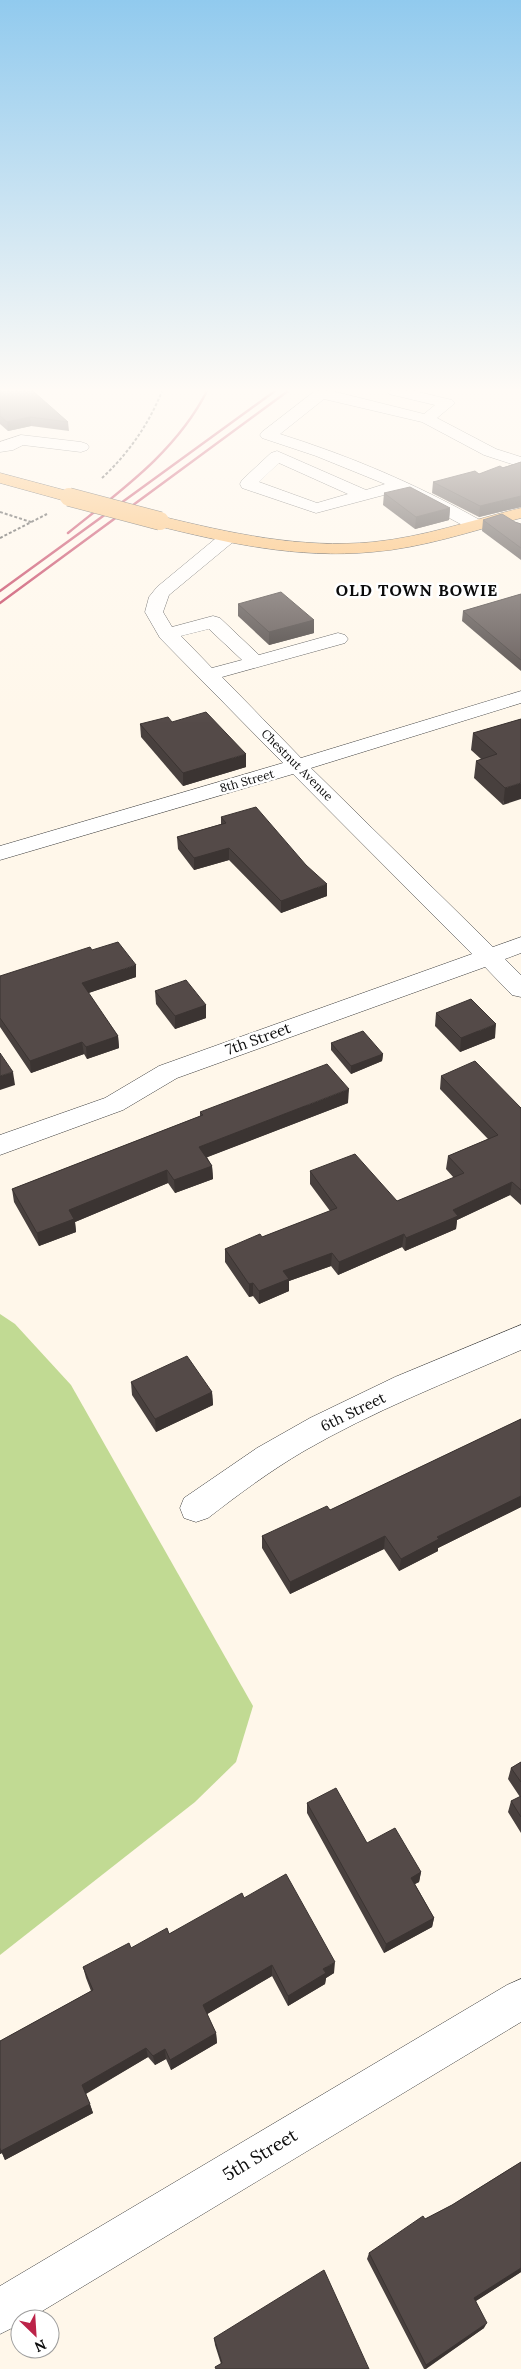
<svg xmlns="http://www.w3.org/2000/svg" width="521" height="2369" font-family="Lora,serif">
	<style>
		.forest { fill: #c1da93 }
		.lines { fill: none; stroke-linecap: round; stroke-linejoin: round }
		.minor-casing { stroke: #3e3e3e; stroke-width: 1 }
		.major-casing { stroke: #1c1c1c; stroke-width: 1 }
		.path { stroke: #2d2d2d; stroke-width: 2; stroke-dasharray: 3 2; stroke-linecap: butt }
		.minor { fill: #fff; fill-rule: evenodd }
		.major { fill: #fab55f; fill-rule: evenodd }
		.rail { stroke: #bc2349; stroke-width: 2.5 }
		.major-bridge-casing { stroke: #1c1c1c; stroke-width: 19; stroke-linecap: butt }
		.major-bridge { stroke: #fab55f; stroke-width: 18 }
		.wall { fill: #48403e }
		.shaded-wall { fill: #3b3432 }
		.building { fill: #544a48; stroke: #3b3432 }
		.labels { text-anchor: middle; stroke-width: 5; stroke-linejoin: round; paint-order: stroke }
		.far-street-label { font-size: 12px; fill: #0b0b0b; stroke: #fff }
		.street-label { font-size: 15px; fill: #0b0b0b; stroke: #fff }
		.far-district-label { font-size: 16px; font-weight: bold; letter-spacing: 1px; fill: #0b0b0b; stroke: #fff }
		.near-street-label { font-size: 18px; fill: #0b0b0b; stroke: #fff }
	</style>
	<rect width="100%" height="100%" fill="#fff7ea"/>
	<path class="forest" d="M0,1314l15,10 56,61 182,321 -17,56 -41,40 -195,153z"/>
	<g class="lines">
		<g class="minor-casing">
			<g id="minor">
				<path d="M315,391h17l92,23 11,-9 -46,-11 -3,-3h28l38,9 3,3 -18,15 59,31 25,8v10l-37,-12 -62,-33 -98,-23 -44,35c70,22 136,50 200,86l3,4 -3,4h-12l-69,-37 -83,22 -74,-25 -2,-4 2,-4 29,-27 6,-2 89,39 19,-6 -69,-28 -54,-18 -2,-3 2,-3zM279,463l69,31 -31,9 -58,-21z"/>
				<path d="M21,435l60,7 6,2 2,3 -2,3 -6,2 -58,-7 -10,5 -13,2v-10z"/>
				<path d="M227,533l6,1 3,4 -3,4 -64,53 -6,17 9,15 41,-11 7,2 39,37 79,-22 7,2 3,4 -3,4 -123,34 79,81 220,-67v12l-210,65 182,179 28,-10v16l-16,6 16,16v22l-9,-2 -27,-28 -308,111 -54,32 -123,45v-20l105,-37 54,-32 313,-112 -179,-180 -293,86v-14l283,-83 -123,-125 -15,-26 4,-15 8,-10 64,-53zM209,629l33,31 -30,8 -31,-32z"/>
				<path d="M521,1325v25c-73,32 -148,61 -217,101 -34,20 -65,43 -96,67l-12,4 -12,-4 -4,-10 4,-10 73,-50 53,-30 85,-41z"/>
				<path d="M521,1979v43l-492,297h-9v5l-20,10v-48l507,-301z"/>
			</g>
		</g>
		<g class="major-casing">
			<g id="major">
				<path d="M0,473l75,20 2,4 -2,4 -6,1 -69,-19z"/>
				<path d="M521,508v10c-49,13 -98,30 -149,34 -74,7 -146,-9 -218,-27l-3,-4 3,-4 6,-1c70,17 141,33 213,26 51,-5 99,-22 148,-34z"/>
			</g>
		</g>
		<g class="path">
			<path d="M102,478c26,-24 47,-54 60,-87"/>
			<path d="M0,512l31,10"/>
			<path d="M0,538l47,-24"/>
		</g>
		<use href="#minor" class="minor"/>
		<use href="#major" class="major"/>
		<g class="rail">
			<path d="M68,533c52,-42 108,-81 139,-142"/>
			<path d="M0,591l275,-200"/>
			<path d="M0,603l288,-212"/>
		</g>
		<g class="major-bridge-casing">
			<path id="major-bridge" d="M69,497l91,24"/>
		</g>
		<use href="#major-bridge" class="major-bridge"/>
	</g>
	<g class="wall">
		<path d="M0,391l68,31 1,9 -38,-5 -23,5 -8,-7z"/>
		<path d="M521,462v45l-42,10 -47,-24 1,-11 46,-8z"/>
		<path d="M384,493l66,15 -1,12 -34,9 -32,-24z"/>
		<path d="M483,520l32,2 6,2v36l-39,-29z"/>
		<path d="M521,594v77l-59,-50 1,-10z"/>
		<path d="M238,604l76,16v13l-45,12 -31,-29z"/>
		<path d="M521,719l-18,86 -29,-27 2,-17 5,-2 -10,-9 2,-17z"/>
		<path d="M172,722l74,45 -63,19 -42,-49 -1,-13z"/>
		<path d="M221,817l106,79 -46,17 -52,-53 -35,10 -16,-21 -1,-12 44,-13z"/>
		<path d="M92,950l44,27 -48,16 30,43 1,12 -32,11 -3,-5 -53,19 -31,-46v-51z"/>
		<path d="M155,991l51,14v13l-31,11 -19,-25z"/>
		<path d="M436,1013l59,25 -35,14 -25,-26z"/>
		<path d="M331,1043l52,11 -1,7 -31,13 -20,-24z"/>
		<path d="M441,1076l80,32v97l-11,-10 -53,25 -1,9 -51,22 -3,-4 -64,28 -7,-9 -42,15v10l-30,13 -6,-8 -4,1 -24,-35v-13l37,-12 68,-26 -20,-27v-13l87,30 57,-23 -8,-9 2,-13 40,-17 -48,-50z"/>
		<path d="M348,1103l-141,54 5,9 1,13 -38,14 -7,-10 -93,39 1,10 -37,14 -25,-44 -2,-13 188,-73v-4z"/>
		<path d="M131,1382l81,10 1,13 -57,27 -24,-37z"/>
		<path d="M521,1419v88l-83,41v3l-39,20 -15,-22 -94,45 -28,-46v-12l68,-26z"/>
		<path d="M521,1762v71l-13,-21 3,-11 9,-4 -12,-18 3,-11z"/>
		<path d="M307,1803l60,40 54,29 -2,10 -4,2 19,34 -2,9 -48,26 -77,-140z"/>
		<path d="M244,1898l90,75 -8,5 -1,6 -37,22 -16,-30 -65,38 9,19 1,10 -46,27 -5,-11 -11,6 -7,-8 -62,37 7,19 -88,47 -3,-7 -2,1v-113l91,-50 -5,-13 -3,-11 48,-19 38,-14z"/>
		<path d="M521,2162v110l-45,29 8,27 -58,41h-2l-57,-110 2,-6 56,-34 27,-14z"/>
		<path d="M214,2338l155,31h-153l-1,-2 6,-3 -6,-19z"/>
	</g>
	<g class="shaded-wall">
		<path d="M30,417l1,9 -23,5 -1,-9z"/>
		<path d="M521,496v11l-42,10 1,-11z"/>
		<path d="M450,508l-1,12 -34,9 1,-12z"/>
		<path d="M314,620v13l-45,12v-13z"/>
		<path d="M246,754v13l-63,19v-13z"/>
		<path d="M521,783v16l-18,6 2,-17z"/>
		<path d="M229,848v12l-35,10v-12z"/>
		<path d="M327,884v12l-46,17v-12z"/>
		<path d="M136,965v12l-53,18 -1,-12z"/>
		<path d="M206,1005v13l-31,11v-13z"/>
		<path d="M496,1024l-1,14 -35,14 1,-14z"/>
		<path d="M118,1036l1,12 -32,11 -1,-12z"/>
		<path d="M82,1042l2,12 -53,19 -1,-12z"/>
		<path d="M383,1054l-1,7 -31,13v-8z"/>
		<path d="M13,1072l2,13 -15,5v-14z"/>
		<path d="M349,1089l-1,14 -148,57 -1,-13z"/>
		<path d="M212,1166l1,13 -38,14 -1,-13z"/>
		<path d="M167,1170l1,13 -93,39 1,10 -37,14 -2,-13 32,-23z"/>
		<path d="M512,1182l-2,13 -53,25 -1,9 -51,22 1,-13 47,-28z"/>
		<path d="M404,1234l-2,13 -64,28 1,-13z"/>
		<path d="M332,1253l-1,13 -42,15v10l-30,13v-13l24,-20z"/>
		<path d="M253,1283v13l-4,1v-13z"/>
		<path d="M212,1392l1,13 -57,27 -1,-13z"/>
		<path d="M521,1496v11l-83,41v3l-39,20 2,-12 36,-22z"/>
		<path d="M385,1536l-1,13 -94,45v-12z"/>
		<path d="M421,1872l-2,10 -10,5 2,-9z"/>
		<path d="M434,1918l-2,9 -48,26 2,-9z"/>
		<path d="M335,1962l-1,11 -8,5 -1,6 -37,22v-10l35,-27z"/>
		<path d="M272,1965v11l-68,40 -1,-11z"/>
		<path d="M216,2033l1,10 -46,27 -1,-10z"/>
		<path d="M146,2048l2,9 -63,37 -3,-9z"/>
		<path d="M165,2049l1,10 -11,6 -2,-9z"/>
		<path d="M90,2104l3,9 -88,47 -3,-7 -2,1v-8z"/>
		<path d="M521,2268v4l-50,32 3,-6z"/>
		<path d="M487,2323l-3,5 -59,41 1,-4z"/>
	</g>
	<g class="building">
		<path d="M0,391h25v1l8,-1 35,31 -38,-5 -23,5 -7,-6z"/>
		<path d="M521,462v34l-41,10 -47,-24 42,-11 4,3 21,-8 3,2z"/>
		<path d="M410,487l40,21 -34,9 -32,-24z"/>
		<path d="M502,514l13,8 6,2v24l-38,-28z"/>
		<path d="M281,592l33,28 -45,12 -31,-28z"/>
		<path d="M521,594v66l-58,-49z"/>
		<path d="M206,712l40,42 -63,19 -43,-49 28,-7 4,5z"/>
		<path d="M521,719v64l-16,5 -29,-27 21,-7 -24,-21z"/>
		<path d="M256,807l50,58 21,19 -46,17 -52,-53 -35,10 -17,-21 49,-14 -5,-6z"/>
		<path d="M118,942l18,23 -54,18 36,53 -32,11 -4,-5 -52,19 -30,-43v-42l90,-29 2,3z"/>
		<path d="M186,980l20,25 -31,11 -20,-25z"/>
		<path d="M471,999l25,25 -35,14 -25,-25z"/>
		<path d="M363,1031l20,23 -32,12 -20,-23z"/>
		<path d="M0,1053l13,19 -13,4z"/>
		<path d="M475,1061l46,47v82l-9,-8 -59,28 5,6 -52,22 -2,-4 -65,28 -7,-9 -49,18 6,8 -30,12 -6,-8 -4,1 -24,-35 35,-15 2,3 75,-29 -27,-37 45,-17 42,47 67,-28 -16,-17 50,-21 -57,-59z"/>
		<path d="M327,1064l22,25 -150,58 13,19 -38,14 -7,-10 -98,40 5,9 -37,14 -25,-44 191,-74 -3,-3z"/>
		<path d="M187,1356l25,36 -57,27 -24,-37z"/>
		<path d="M521,1419v77l-84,41 2,2 -38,20 -16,-23 -95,46 -28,-46 65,-30 3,4z"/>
		<path d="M521,1762v20l-10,-14z"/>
		<path d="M336,1788l31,55 28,-15 26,44 -10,6 23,40 -48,26 -79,-141z"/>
		<path d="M521,1796v21l-10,-16z"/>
		<path d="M286,1874l49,88 -12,7 3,4 -38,23 -16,-31 -69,40 13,28 -46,27 -5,-11 -12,7 -7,-8 -64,37 8,19 -89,47 -1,-3v-107l93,-51 -10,-23 46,-24 2,5 36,-20 2,6 73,-41 2,5z"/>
		<path d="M521,2162v106l-47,30 13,25 -61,42 -57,-112 54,-37 2,3 27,-14z"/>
		<path d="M324,2270l45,99h-153l-1,-2 7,-4 -8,-25z"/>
	</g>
	<linearGradient id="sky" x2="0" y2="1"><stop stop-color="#91caee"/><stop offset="0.54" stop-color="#fffbf6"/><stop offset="1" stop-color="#fffbf6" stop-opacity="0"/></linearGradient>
	<rect width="521" height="723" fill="url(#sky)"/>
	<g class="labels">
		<g class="far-street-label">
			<text transform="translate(297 765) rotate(45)" y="4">Chestnut Avenue</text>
			<text transform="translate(247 781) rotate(-16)" y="4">8th Street</text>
		</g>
		<g class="street-label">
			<text transform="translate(258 1039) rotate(-20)" y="5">7th Street</text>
			<text transform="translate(353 1412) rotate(-26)" y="5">6th Street</text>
		</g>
		<g class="far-district-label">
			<text x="417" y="596">OLD TOWN BOWIE</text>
		</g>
		<g class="near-street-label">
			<text transform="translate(260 2155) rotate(-31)" y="6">5th Street</text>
		</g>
	</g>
	<g transform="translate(35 2334) rotate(155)"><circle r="24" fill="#ffffff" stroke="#9d9d9d"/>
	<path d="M0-4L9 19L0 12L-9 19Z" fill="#bc2349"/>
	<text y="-8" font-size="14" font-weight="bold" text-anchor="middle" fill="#0b0b0b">N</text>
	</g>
</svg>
